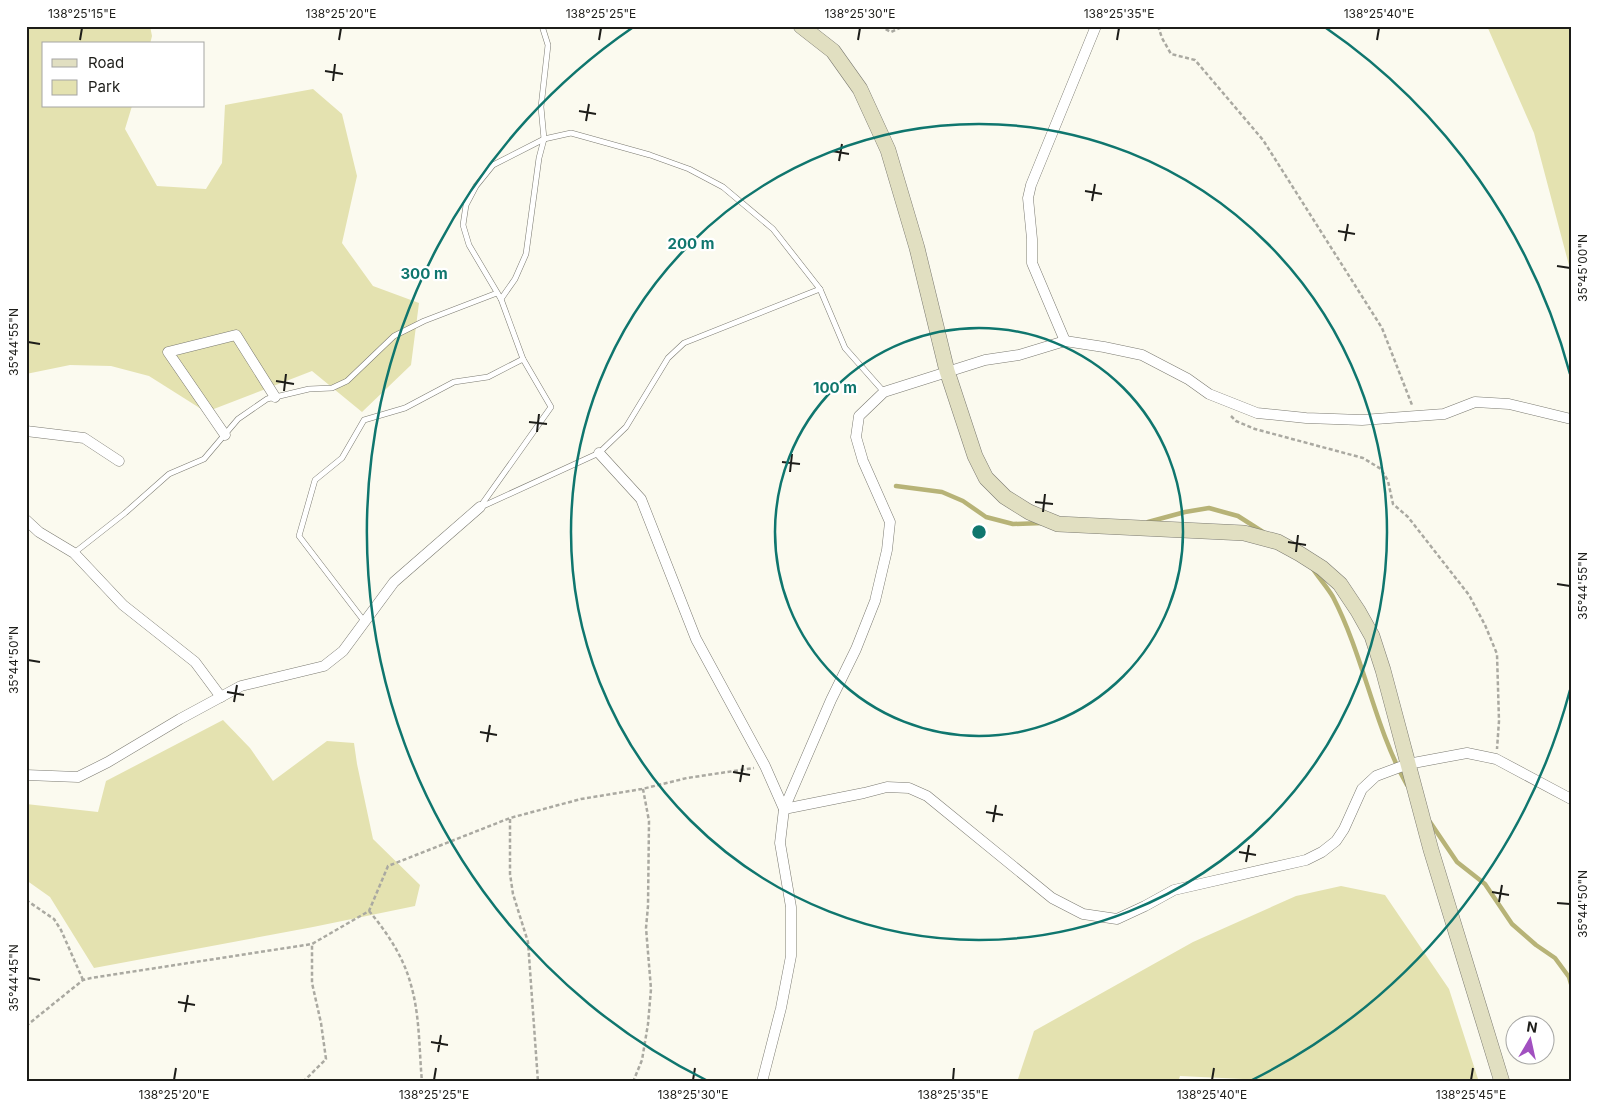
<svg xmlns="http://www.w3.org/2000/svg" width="1597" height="1108" font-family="Inter,sans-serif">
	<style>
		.green { fill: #e4e2b0 }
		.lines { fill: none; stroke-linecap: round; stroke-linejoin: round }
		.stream { stroke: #b7b377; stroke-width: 4.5 }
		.lane-casing { stroke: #7b7a71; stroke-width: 6 }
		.street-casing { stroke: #7b7a71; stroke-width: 11 }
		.secondary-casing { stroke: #7b7a71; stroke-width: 16 }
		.path { stroke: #aaa9a1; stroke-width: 2.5; stroke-dasharray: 4 2.5; stroke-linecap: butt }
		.lane { stroke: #fff; stroke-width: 5 }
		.street { stroke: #fff; stroke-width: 10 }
		.secondary { stroke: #e1dfc1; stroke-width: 15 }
		.ticks { fill: none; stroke: #1d1d19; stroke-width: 2 }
		.ring { fill: none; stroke: #0f766e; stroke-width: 2.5 }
		.centre { fill: #0f766e; stroke: #fff; stroke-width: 2.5 }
		.ring-label { font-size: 15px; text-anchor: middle; font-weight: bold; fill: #0f766e; stroke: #fff; stroke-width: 4.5; stroke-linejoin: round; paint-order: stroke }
		.neatline { fill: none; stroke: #1d1d19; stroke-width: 2 }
		.ticks-label { font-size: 12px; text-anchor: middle; fill: #1d1d19 }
	</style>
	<rect width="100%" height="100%" fill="#fbfaef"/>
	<g class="green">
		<path d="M26,26h124l2,10 -2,8h-106v62h88l-7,23 32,57 49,3 16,-26 3,-58 88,-16 29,25 15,62 -15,67 31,43 46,17 -8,62 -49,47 -50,-41 -106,41 -57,-36 -38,-10 -41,-1 -44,9z"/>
		<path d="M1487,26h84v247l-37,-140z"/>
		<path d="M223,720l27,28 23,33 54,-40 27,2 3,21 16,75 47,46 -5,21 -102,21 -219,41 -44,-71 -24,-17v-76l72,8 8,-31z"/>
		<path d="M1341,886l44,9 64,94 30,93h-235l-1,-3 -63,-3 -2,6h-161l17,-51 159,-89 103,-46z"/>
	</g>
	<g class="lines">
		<g class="stream">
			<path d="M896,486l46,6 21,9 23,16 27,7 30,-1"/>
			<path d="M1148,522l37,-10 24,-4 29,8 25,16"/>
			<path d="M1313,569c6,9 14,18 20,28 31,60 41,129 74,188"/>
			<path d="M1430,822l27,40 28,22 27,40 24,21 19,13 14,19 2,7"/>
		</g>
		<g class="lane-casing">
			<g id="lane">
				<path d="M501,299l-32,-54 -6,-20 3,-20 10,-19 17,-21 51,-26 27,-6 79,22 39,14 34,18 50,42 47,60 25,59 39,44"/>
				<path d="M480,507l71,-100 -28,-48 -22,-60 14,-20 11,-25 13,-96 5,-19 -3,-32 7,-62 -6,-19"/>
				<path d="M481,507l118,-54 27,-26 42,-69 16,-15 136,-54"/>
				<path d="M74,553l51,-40 44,-39 35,-15 34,-40 29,-20 42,-10 23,-1 15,-7 47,-45 30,-15 73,-28"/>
				<path d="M364,621l-65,-85 16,-56 27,-22 22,-38 41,-12 49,-26 34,-5 35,-18"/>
			</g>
		</g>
		<g class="street-casing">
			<g id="street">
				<path d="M1065,341l-33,-78v-24l-4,-41 3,-13 65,-159"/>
				<path d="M26,431l58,7 35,23"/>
				<path d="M225,435l-57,-83 68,-17 39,62"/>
				<path d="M599,453l42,46 55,140 69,127 19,43"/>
				<path d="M26,520l13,12 35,21 49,52 72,57 26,35"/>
				<path d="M26,775l52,2 30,-15 72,-43 61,-33 83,-20 19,-15 51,-69 86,-75"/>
				<path d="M784,809l80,-16 23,-6 22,1 18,8 125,102 31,16 34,5 28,-13 29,-16 132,-30 16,-8 14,-11 8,-12 18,-40 14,-13 32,-12 59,-11 29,6 75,40"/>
				<path d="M762,1082l19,-74 10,-52v-49l-11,-64 4,-34 47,-109 25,-51 19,-48 12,-51 3,-28 -27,-61 -7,-24 3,-21 25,-24 101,-32 34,-5 46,-14 39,6 38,8 46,24 21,15 48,19 49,5 56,2 82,-6 31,-12 34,2 62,15"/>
			</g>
		</g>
		<g class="secondary-casing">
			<path id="secondary" d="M801,26l32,25 27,38 28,61 29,98 30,123 28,85 11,22 19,19 24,15 29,12 186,9 34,9 22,12 22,14 18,16 18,27 14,25 11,34 48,180 71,232"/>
		</g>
		<g class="path">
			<path d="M880,26l11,6 13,-6"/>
			<path d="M1158,26l4,12 9,16 24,6 68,80 119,188 30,77"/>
			<path d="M1231,416l5,5 19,8 108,29 18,11 7,12 5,23 15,13 61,78 16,30 12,29 2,67 -2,28"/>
			<path d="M510,819v55l3,20 15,48 10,140"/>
			<path d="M26,900l28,19 7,11 22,50"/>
			<path d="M369,911c18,21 35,47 42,74 9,31 8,65 11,97"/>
			<path d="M26,1026l57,-46 8,-2 221,-34 57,-33 19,-45 122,-48 71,-19 61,-10 45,-11 67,-10"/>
			<path d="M303,1082l23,-23 -5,-36 -9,-40v-39"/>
			<path d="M633,1082l9,-22 6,-36 3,-35 -5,-61 2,-22 1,-85 -6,-32"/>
		</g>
		<use href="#lane" class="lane"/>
		<use href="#street" class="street"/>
		<use href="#secondary" class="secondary"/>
	</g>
	<path class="ticks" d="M80,40l2,-12M339,40l2,-12M599,40l2,-12M858,40l2,-12M1117,40l2,-12M1377,40l2,-12M325,71l18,3M333,81l2,-17M579,111l17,3M586,121l3,-17M832,151l17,3M839,161l3,-17M1085,191l17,3M1092,201l3,-17M1338,231l17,3M1345,241l3,-17M1557,266l13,2M28,342l12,2M276,381l18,3M284,391l2,-17M529,422l18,2M537,432l2,-18M782,462l18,2M790,472l2,-18M1035,502l18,2M1043,512l2,-18M1288,542l18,3M1296,552l2,-17M1557,584l13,2M28,660l12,2M227,692l17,3M234,702l3,-17M480,732l17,3M487,742l3,-17M733,772l17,3M740,782l3,-17M986,812l17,3M993,822l3,-17M1239,852l17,3M1246,862l3,-17M1492,892l17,3M1499,902l3,-17M1557,903l13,1M28,978l12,2M178,1002l17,3M185,1012l3,-17M431,1042l17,3M438,1052l3,-17M174,1080l2,-12M434,1080l2,-12M693,1080l2,-12M953,1080l1,-12M1212,1080l2,-12M1471,1080l2,-12"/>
	<g class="ring">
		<circle cx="979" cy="532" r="204"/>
		<circle cx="979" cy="532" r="408"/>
		<path d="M1570 690A612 612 0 0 1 1252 1080M706 1080A612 612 0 0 1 632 28M1326 28A612 612 0 0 1 1570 374"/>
	</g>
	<circle cx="979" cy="532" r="8" class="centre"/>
	<g class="ring-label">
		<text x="691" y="249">200 m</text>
		<text x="424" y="279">300 m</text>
		<text x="835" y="393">100 m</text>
	</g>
	<rect width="1597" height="1108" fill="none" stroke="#ffffff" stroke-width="55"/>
	<rect x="42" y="42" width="162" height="65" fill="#ffffff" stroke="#a5a5a3"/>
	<rect x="52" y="59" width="25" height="8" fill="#e1dfc1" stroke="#a5a5a3"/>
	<text x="88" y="68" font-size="15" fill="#1d1d19">Road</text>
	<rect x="52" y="80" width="25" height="15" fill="#e4e2b0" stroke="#a5a5a3"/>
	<text x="88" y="92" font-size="15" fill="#1d1d19">Park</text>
	<g transform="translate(1530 1040) rotate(9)"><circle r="24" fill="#ffffff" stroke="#a5a5a3"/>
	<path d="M0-4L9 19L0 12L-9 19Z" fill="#a150c0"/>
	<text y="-8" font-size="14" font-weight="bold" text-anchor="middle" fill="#1d1d19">N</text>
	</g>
	<rect x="28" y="28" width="1542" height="1052" class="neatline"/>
	<g class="ticks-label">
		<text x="82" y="18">138°25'15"E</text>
		<text x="341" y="18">138°25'20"E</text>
		<text x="601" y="18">138°25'25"E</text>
		<text x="860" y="18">138°25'30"E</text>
		<text x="1119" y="18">138°25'35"E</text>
		<text x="1379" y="18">138°25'40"E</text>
		<text transform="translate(1583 268) rotate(-90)" y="4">35°45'00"N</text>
		<text transform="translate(14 342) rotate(-90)" y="4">35°44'55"N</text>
		<text transform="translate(1583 586) rotate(-90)" y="4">35°44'55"N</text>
		<text transform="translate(14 660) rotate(-90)" y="4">35°44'50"N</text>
		<text transform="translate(1583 904) rotate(-90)" y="4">35°44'50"N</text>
		<text transform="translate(14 978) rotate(-90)" y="4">35°44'45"N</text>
		<text x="174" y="1099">138°25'20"E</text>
		<text x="434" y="1099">138°25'25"E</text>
		<text x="693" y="1099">138°25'30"E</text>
		<text x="953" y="1099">138°25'35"E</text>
		<text x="1212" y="1099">138°25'40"E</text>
		<text x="1471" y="1099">138°25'45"E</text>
	</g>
</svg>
